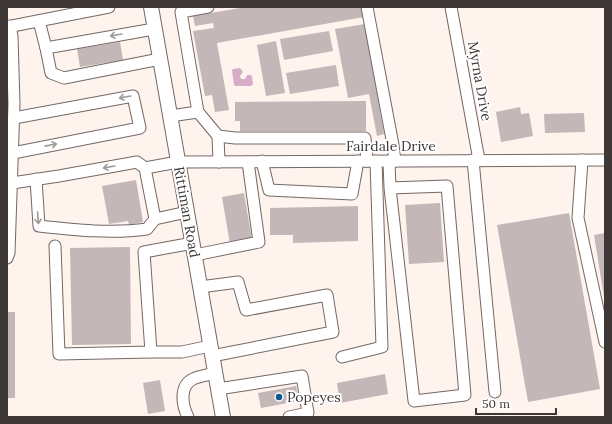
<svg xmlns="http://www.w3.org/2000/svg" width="612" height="424" font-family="Lora,serif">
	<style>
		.water { fill: #d6acc8 }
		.building { fill: #c3b7b8 }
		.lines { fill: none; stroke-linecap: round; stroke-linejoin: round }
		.minor-casing { stroke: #726864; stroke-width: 13 }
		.major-casing { stroke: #726864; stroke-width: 16 }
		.minor { stroke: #fff; stroke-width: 11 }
		.major { stroke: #fff; stroke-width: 14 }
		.oneway { stroke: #9e9c9a }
		.poi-dot { fill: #0c5a8d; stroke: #fff; stroke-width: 1.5 }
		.labels { text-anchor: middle; stroke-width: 4; stroke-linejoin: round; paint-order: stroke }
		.street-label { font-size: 14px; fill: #3d3836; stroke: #fff }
		.poi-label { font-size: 14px; fill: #3d3836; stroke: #fff; text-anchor: start }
	</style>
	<rect width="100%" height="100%" fill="#fff3ee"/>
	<path class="water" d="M240,68l3,4 -3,4 1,3h4l2,-4h4l1,2 1,7 -2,2h-15l-2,-1 -2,-15 1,-1z"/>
	<g class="building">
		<path d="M246,7h116l2,10 -147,26 12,67 -14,2 -3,-17 -7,1 -12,-65 21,-3 -1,-5 -18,3 -2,-10z"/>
		<path d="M365,24l19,110 -7,2 -8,-42 -21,4 -13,-69z"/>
		<path d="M329,31l4,20 -49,9 -4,-21z"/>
		<path d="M276,41l9,52 -19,3 -9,-51z"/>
		<path d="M120,42l3,18 -43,7 -3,-18z"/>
		<path d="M336,65l3,21 -49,8 -4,-21z"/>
		<path d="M366,101v30h-126v-10h-5v-19z"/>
		<path d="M520,107l1,7 8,-1 4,23 -32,6 -5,-30z"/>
		<path d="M584,113l1,19 -40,1 -1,-19z"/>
		<path d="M136,180l7,42 -14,3 -1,-4 -19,3 -7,-38z"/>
		<path d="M244,193l8,47 -22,4 -8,-47z"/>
		<path d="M440,203l4,59 -35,2 -4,-59z"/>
		<path d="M358,206v35l-65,2v-8h-23v-27z"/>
		<path d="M569,213l31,176 -72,13 -31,-177z"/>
		<path d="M605,233v63l-1,1 -10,-62z"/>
		<path d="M130,247l1,97 -59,1 -2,-97z"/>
		<rect x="7" y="312" width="8" height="86"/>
		<path d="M385,374l3,20 -48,9 -3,-20z"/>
		<path d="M160,380l5,31 -17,3 -5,-31z"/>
		<path d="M296,386l3,15 -38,7 -3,-15z"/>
	</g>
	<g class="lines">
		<g class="minor-casing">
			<g id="minor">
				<path d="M367,7l26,138 2,16"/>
				<path d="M451,7l28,153"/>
				<path d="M39,21l7,27"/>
				<path d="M7,27l102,-20"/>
				<path d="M154,29l-108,19 5,25 13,5 96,-19"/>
				<path d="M198,112l20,24 1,26"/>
				<path d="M170,116l28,-4 -17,-100 27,-5"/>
				<path d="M218,136l17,2h130l2,23"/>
				<path d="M7,152l6,1 127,-25 -7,-32 -119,22"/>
				<path d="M473,160l22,232"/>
				<path d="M582,160l-4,58 27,124"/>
				<path d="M262,161l7,29 83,4 6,-33"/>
				<path d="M389,161l1,27 24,213 51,-6 -18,-209 -57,2"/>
				<path d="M145,168l33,-6 427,-2"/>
				<path d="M36,179l3,47c36,4 73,8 108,3l8,-10 32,-7"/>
				<path d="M12,183l47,-7 78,-14 8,6 10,51"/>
				<path d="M55,246l4,108 92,-2 -7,-100 49,-9"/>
				<path d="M195,255l64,-13 -11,-80"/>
				<path d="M7,258l2,-5 5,-149 -2,-68 -2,-10"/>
				<path d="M200,287l38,-5 8,28 81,-15 6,37 -121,24"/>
				<path d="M151,352h31l28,-6"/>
				<path d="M342,357l40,-10 -6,-186"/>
				<path d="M218,389l84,-13 6,37 -19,4"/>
				<path d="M188,417c-6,-12 -9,-31 5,-38 6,-3 15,-4 22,-6"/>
			</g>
		</g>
		<g class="major-casing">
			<path id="major" d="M151,7l72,410"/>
		</g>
		<use href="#minor" class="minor"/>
		<use href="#major" class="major"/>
	</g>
	<defs><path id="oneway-shaft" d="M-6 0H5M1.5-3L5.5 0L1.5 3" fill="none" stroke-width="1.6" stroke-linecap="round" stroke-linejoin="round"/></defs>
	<g class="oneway">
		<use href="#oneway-shaft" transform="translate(116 35) rotate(170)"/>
		<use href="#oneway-shaft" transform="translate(125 97) rotate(170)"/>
		<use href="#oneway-shaft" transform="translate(51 145) rotate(-11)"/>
		<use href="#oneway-shaft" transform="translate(109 167) rotate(170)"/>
		<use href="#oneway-shaft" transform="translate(38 218) rotate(86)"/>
	</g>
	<circle class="poi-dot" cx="279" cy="397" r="4"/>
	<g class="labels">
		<g class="street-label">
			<text transform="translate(480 81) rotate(80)" y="5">Myrna Drive</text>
			<text x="391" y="151">Fairdale Drive</text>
			<text transform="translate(187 212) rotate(80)" y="5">Rittiman Road</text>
		</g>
		<g class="poi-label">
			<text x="287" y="402">Popeyes</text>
		</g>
	</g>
	<rect width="612" height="424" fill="none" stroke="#3d3836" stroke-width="16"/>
	<path d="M476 408v6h80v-6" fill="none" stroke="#3d3836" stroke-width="2"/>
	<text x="482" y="408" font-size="12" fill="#3d3836" stroke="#ffffff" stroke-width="3" paint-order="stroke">50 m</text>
</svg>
